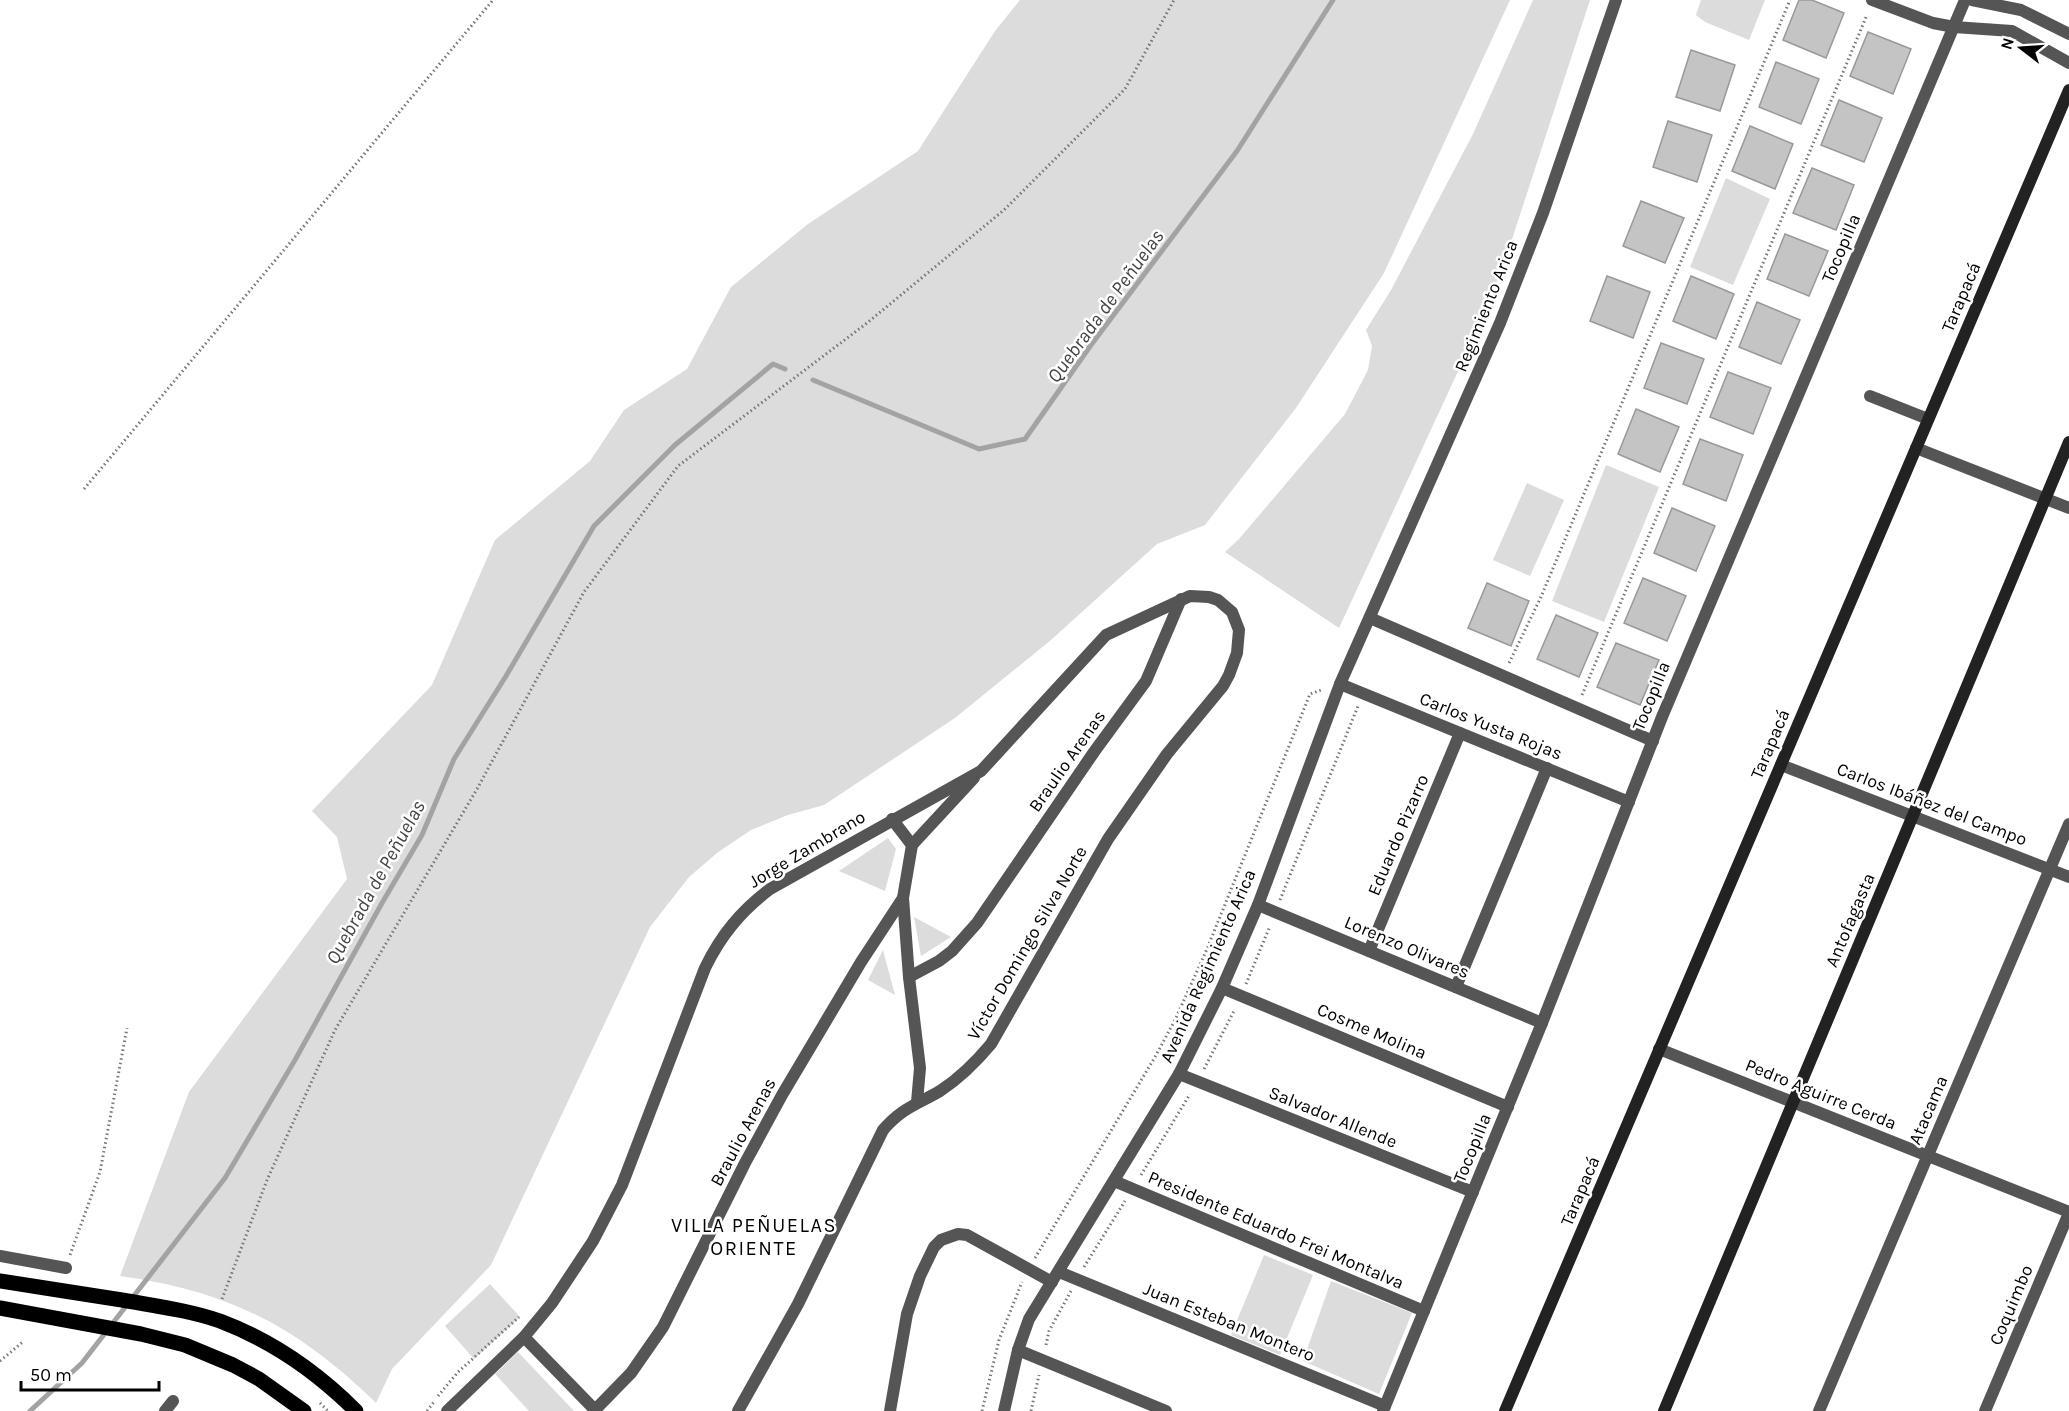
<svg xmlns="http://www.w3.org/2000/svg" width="2069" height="1411" font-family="Karla,sans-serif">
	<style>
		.green { fill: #dcdcdc }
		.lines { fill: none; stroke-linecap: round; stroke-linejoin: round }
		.stream { stroke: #a3a3a3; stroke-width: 5 }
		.building { fill: #c4c4c4; stroke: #999; stroke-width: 1.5 }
		.path { stroke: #777; stroke-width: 3; stroke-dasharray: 1.5 3; stroke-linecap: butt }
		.minor { stroke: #555; stroke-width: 12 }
		.secondary { stroke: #222; stroke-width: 12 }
		.primary { stroke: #000; stroke-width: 15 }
		.labels { text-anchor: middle; stroke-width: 5; stroke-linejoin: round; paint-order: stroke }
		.street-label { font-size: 18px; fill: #000; stroke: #fff }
		.water-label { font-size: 20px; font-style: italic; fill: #444; stroke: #fff }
		.neighbourhood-label { font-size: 20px; letter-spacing: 1.5px; fill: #000; stroke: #fff }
	</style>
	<rect width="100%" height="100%" fill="#fff"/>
	<g class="green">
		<path d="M1020,0h490l-126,273 -88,135 -91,117 -48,19 -106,96 -96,78 -131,87 -36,10 -37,15 -34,23 -28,24 -39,50 -159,338 -99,104 -16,34c-78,-76 -147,-112 -256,-127l69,-184 158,-213 -10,-42 -25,-26 120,-126 63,-145 95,-79 34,-51 63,-41 44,-82 77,-63 110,-73 77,-120z"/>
		<path d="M1533,0h57l-88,270 -35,82 -128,276 -114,-76 14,-13 106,-125 23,-44 4,-24 -6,-16 25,-40 82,-156z"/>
		<path d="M1701,0h64l-16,40 -44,-18 -9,-7z"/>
		<path d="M1726,178l44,21 -37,86 -43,-18z"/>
		<path d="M1606,465l53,22 -55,135 -52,-21z"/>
		<path d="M1527,483l37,17 -34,76 -37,-16z"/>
		<path d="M888,838l8,11 -11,42 -46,-20z"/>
		<path d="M914,917l37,20 -30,19z"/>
		<path d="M883,950l12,45 -27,-15z"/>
		<path d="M1264,1255l49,20 -33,80 -49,-20z"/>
		<path d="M1331,1281l81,32 -33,81 -76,-33z"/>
		<path d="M490,1284l30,33 -46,42 -29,-33z"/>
		<path d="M518,1352l56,59h-45l-34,-37z"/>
	</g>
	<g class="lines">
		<g class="stream">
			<path d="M813,380l166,69 46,-10 66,-94 146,-194 96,-151"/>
			<path d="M30,1411l52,-48 143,-185 70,-118 87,-157 40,-68 32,-76 52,-83 88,-150 81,-81 98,-81 12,5"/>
		</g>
	</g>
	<g class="building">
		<path d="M1799,0h13l32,13 -18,45 -43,-18z"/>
		<path d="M1868,32l43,17 -18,45 -43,-18z"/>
		<path d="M1691,50l44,15 -15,46 -44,-14z"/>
		<path d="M1776,62l43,17 -18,45 -42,-17z"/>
		<path d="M1839,100l43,18 -18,44 -43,-17z"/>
		<path d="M1668,121l44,14 -15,47 -44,-15z"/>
		<path d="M1750,126l43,18 -18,45 -43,-18z"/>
		<path d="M1812,168l42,17 -18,45 -43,-17z"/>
		<path d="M1641,201l43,17 -19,45 -42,-17z"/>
		<path d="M1785,234l43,17 -19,45 -42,-17z"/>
		<path d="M1607,276l43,16 -17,46 -43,-17z"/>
		<path d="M1691,276l43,18 -18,45 -43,-18z"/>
		<path d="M1757,302l43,18 -19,44 -42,-17z"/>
		<path d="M1661,343l43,16 -17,45 -43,-16z"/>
		<path d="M1728,372l43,16 -18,46 -43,-17z"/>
		<path d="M1636,409l43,18 -19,45 -42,-18z"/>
		<path d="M1700,439l43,16 -17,46 -43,-17z"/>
		<path d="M1672,508l43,18 -19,45 -42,-18z"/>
		<path d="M1643,578l43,18 -19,45 -43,-18z"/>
		<path d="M1487,583l42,18 -18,45 -43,-18z"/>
		<path d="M1556,615l42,18 -19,44 -42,-18z"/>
		<path d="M1616,643l43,17 -19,45 -43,-18z"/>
	</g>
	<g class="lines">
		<g class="path">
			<path d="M84,489l409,-489"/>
			<path d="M1509,663l32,-66 249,-597"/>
			<path d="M1582,695l285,-680"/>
			<path d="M1280,900l78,-194"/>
			<path d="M1246,984l24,-58"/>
			<path d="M1204,1069l31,-60"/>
			<path d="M1141,1175l49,-81"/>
			<path d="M70,1255l30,-83 27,-144"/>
			<path d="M1035,1258l120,-201 20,-37 32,-71 103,-255 11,-4"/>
			<path d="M1084,1267l41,-66"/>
			<path d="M222,1299l45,-119 68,-150 142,-241 107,-197 94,-126 189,-143 137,-113 121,-121 49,-89"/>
			<path d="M1046,1345l3,-14 22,-40"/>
			<path d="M0,1361l24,-20"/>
			<path d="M438,1396l20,-24 61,-55"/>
			<path d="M320,1403l8,8"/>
			<path d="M427,1411l7,-9"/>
			<path d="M982,1411l17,-71 23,-58"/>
			<path d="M1031,1411l8,-36"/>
		</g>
		<g class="minor">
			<path d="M1872,0l61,23 21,4 58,4 57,32"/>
			<path d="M1972,0l49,10 48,24"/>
			<path d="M1870,396l58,23"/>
			<path d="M1916,448l153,60"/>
			<path d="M1370,618l283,123"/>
			<path d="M1340,684l289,118"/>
			<path d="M1781,765l288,112"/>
			<path d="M892,819l20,26"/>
			<path d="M1258,905l284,118"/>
			<path d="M1369,951l91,-218"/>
			<path d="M909,977l30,-16 13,-10 25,-28 117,-171 52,-71 35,-82"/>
			<path d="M1456,987l91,-219"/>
			<path d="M1222,988l286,119"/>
			<path d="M1659,1049l410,163"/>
			<path d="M1179,1074l294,118"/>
			<path d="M917,1102l3,-34 -11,-91 -6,-79 9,-53 62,-67"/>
			<path d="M1114,1181l310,130"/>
			<path d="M0,1256l66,12"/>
			<path d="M1059,1272l326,134"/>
			<path d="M524,1337l72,74"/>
			<path d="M1018,1350l148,61"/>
			<path d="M165,1411l8,-10"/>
			<path d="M447,1411l77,-74 28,-34 41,-62 29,-56 83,-217c16,-33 36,-57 65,-79l211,-118 125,-136 84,-39 19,1 9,3 14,12 7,18 -2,23 -8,22 -6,11 -56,68 -59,85 -117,205c-15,18 -31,34 -51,47 -24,14 -38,17 -57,39l-85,174 -60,107"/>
			<path d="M594,1411l37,-38 32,-46 82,-164 37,-68 79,-133 42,-64"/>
			<path d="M890,1411l17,-97 13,-38 14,-29 7,-7 17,-6 9,1 85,47"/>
			<path d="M1004,1411l14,-61 11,-31 150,-245 43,-86 36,-83 82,-221 160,-361 43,-110 73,-213"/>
			<path d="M1383,1411l159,-388 120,-306 303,-717"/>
			<path d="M1819,1411l250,-587"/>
			<path d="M1985,1411l84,-198"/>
		</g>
		<g class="secondary">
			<path d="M1505,1411l564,-1321"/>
			<path d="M1664,1411l405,-969"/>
		</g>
		<g class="primary">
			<path d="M0,1281c41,6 81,13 122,19 33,6 66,10 98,21 53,20 97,51 136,90"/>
			<path d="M0,1308l141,26 44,11 48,20 26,14 45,32"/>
		</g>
	</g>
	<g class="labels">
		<g class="street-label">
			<text transform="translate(1841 248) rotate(-67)" y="6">Tocopilla</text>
			<text transform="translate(1961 297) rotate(-67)" y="6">Tarapacá</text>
			<text transform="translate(1486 306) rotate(-68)" y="6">Regimiento Arica</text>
			<text transform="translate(1651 696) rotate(-68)" y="6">Tocopilla</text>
			<text transform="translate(1491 726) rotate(22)" y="6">Carlos Yusta Rojas</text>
			<text transform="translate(1770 744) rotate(-67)" y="6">Tarapacá</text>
			<text transform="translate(1067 761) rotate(-55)" y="6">Braulio Arenas</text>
			<text transform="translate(1932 804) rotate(21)" y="6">Carlos Ibáñez del Campo</text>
			<text transform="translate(1398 835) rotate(-67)" y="6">Eduardo Pizarro</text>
			<text transform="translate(807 849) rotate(-31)" y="6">Jorge Zambrano</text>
			<text transform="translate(1850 920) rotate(-67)" y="6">Antofagasta</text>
			<text transform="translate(1027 943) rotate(-60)" y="6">Víctor Domingo Silva Norte</text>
			<text transform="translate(1407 947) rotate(23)" y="6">Lorenzo Olivares</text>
			<text transform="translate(1208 966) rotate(-66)" y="6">Avenida Regimiento Arica</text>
			<text transform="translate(1372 1031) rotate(23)" y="6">Cosme Molina</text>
			<text transform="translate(1821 1094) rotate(22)" y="6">Pedro Aguirre Cerda</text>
			<text transform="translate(1928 1110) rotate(-67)" y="6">Atacama</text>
			<text transform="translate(1333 1117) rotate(22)" y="6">Salvador Allende</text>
			<text transform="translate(743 1132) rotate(-62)" y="6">Braulio Arenas</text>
			<text transform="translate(1472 1148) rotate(-68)" y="6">Tocopilla</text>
			<text transform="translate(1580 1191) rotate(-67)" y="6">Tarapacá</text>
			<text transform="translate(1276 1230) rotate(23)" y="6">Presidente Eduardo Frei Montalva</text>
			<text transform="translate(2011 1305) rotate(-67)" y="6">Coquimbo</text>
			<text transform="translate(1229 1322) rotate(22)" y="6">Juan Esteban Montero</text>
		</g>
		<g class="water-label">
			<text transform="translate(1105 306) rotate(-54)" y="7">Quebrada de Peñuelas</text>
			<text transform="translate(375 882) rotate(-61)" y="7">Quebrada de Peñuelas</text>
		</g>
		<g class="neighbourhood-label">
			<text x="754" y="1232">VILLA PEÑUELAS<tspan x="754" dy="23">ORIENTE</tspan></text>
		</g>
	</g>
	<g transform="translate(2021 48) rotate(287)" stroke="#ffffff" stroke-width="4.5" paint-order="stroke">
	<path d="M0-4.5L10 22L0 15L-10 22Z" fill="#000000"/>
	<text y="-9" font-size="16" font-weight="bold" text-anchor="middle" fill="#000000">N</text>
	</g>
	<path d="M21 1381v9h138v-9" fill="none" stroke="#000000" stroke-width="3"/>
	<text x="30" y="1381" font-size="18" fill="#000000" stroke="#ffffff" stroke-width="4.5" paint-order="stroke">50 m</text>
</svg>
